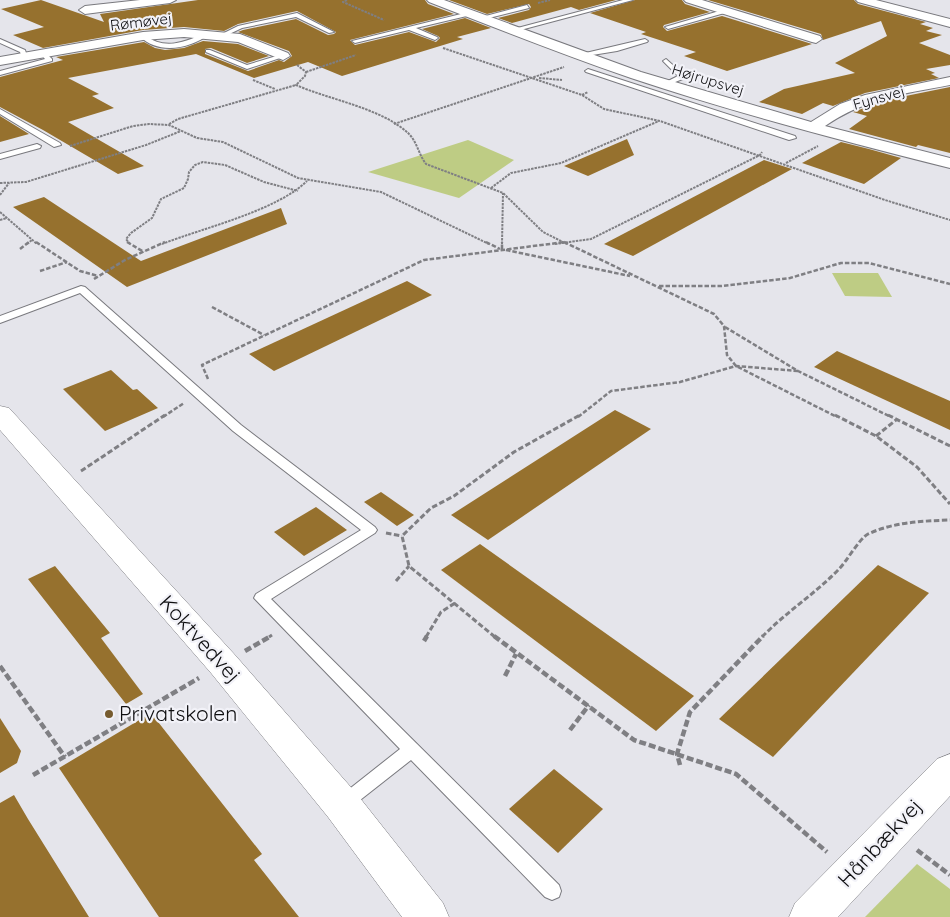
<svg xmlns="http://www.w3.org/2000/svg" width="950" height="917" font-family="Quicksand,sans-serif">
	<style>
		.green { fill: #becc84 }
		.building { fill: #96712e }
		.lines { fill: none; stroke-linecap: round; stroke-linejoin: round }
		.lane-casing { stroke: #79797e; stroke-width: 2 }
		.street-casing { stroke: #79797e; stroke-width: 2 }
		.secondary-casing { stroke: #79797e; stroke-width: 1 }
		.path-far3 { stroke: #7f7f83; stroke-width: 2; stroke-dasharray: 2.5 1; stroke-linecap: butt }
		.path-far2 { stroke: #7f7f83; stroke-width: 2.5; stroke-dasharray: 4.5 2; stroke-linecap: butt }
		.path-far1 { stroke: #7f7f83; stroke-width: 3; stroke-dasharray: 5.5 2.5; stroke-linecap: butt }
		.path { stroke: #7f7f83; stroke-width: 4.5; stroke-dasharray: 7 3; stroke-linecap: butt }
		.lane { fill: #fff; fill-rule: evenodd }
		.street { fill: #fff; fill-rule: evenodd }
		.secondary { fill: #fff; fill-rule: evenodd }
		.poi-dot { fill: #775c2f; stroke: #f2f2f8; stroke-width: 2 }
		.labels { text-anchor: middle; stroke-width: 4.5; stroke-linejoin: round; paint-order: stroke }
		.far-street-label { font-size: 15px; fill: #0e0e10; stroke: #f2f2f8 }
		.near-street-label { font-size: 21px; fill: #0e0e10; stroke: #f2f2f8 }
		.near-poi-label { font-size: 21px; fill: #0e0e10; stroke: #f2f2f8; text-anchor: start }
	</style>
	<rect width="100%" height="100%" fill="#e5e5eb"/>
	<g class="green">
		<path d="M468,140l46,20 -55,38 -91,-26z"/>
		<path d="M832,273h46l14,24 -47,-1z"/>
		<path d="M917,864l33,25v28h-85z"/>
	</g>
	<g class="building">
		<path d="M41,0l63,22 -4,-8 98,-14h227l3,4 26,10 -104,26 5,5 54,-13 27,10 4,-4 -2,-2 -16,-7 43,-11 26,10 -34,9 6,2 -121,37 -34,-14 -54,16 -58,-24 -128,24 31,16 -7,2 22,12 -46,14 76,44 -26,8 -75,-44 -43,-23v-30l63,-17 -7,-3 88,-15 11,6 10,2 19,-2 19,-7 35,3 31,12 -22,7 -36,-15 -6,1v5l43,17 31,-11 5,2 8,-6 -3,-5 -51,-19 5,-2 53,-11 32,16 6,-1 2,-2 -39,-21 -59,13 -14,7 -40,-4 -41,3 -100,18 -30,-13 31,-8 -43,-18z"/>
		<path d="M449,0h167l-37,10 -8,-3 -59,16 -14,-5 31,-8 2,-3 -2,-3 -42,10z"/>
		<path d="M635,0h47l3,4 25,8 -46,13 -1,2 4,4 55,-15 90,28 -85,27 -43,-15 12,-4 -55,-18 5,-2 -56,-19z"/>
		<path d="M708,0h146l4,4 68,18 -6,2 13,4 -7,3 16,4 -23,8 31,12v10l-24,4 9,4 -4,1 8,4 -74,15 -32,13 -10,-3 -21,11 -43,-12 25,-13 71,-16 -20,-10 52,-27 -6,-15 -58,19 -2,-6z"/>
		<path d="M950,87v66l-32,-8 -2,2 -67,-18 18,-13 -14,-4 3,-1 30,-11z"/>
		<path d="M0,116l29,18 -29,8z"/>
		<path d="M627,139l7,16 -46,21 -24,-10z"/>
		<path d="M841,142l28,7 32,9 -37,26 -62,-21z"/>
		<path d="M764,160l28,9 -159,87 -29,-12z"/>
		<path d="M44,197l97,64 140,-53 6,16 -160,63 -114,-80z"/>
		<path d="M407,281l25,14 -158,76 -25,-17z"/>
		<path d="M837,351l113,50v29l-136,-63z"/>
		<path d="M111,370l22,20 4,-1 21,19 -53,23 -42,-42z"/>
		<path d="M615,410l36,19 -163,111 -37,-25z"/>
		<path d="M381,492l33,23 -17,11 -33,-24z"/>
		<path d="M316,507l31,23 -43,26 -30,-24z"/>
		<path d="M480,544l214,152 -38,35 -215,-161z"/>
		<path d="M878,565l51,28 -156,164 -54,-38z"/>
		<path d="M55,566l55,67 -9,5 42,56 -17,10 -98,-125z"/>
		<path d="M151,713l111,141 -8,6 45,57h-140l-100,-149z"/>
		<path d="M0,718l21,33 -4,12 -17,10z"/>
		<path d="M554,769l49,40 -45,44 -49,-44z"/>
		<path d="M14,795l14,24 61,98h-89v-114z"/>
	</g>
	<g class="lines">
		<g class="lane-casing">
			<g id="lane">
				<path d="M623,0h10l-120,32 -3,-2z"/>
				<path d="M527,5l2,3 -48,12 -3,-2z"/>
				<path d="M726,9l2,3 -60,17 -3,-2z"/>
				<path d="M469,12l2,3 -55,13 21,9 1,1 -3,2 -26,-10 -54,13 -3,-2z"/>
				<path d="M297,13l37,19 -5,1 -33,-16 -54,11 -19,9 -3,-2 18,-9z"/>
				<path d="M204,33l5,1c-18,15 -52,21 -69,2l5,-1c18,15 40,8 59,-2z"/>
				<path d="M0,39l25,11 2,6 -5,1 -2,-5 -20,-9z"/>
				<path d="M645,39l3,2 -1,1 -30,9 -37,6 -3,-2z"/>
				<path d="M206,50h4l37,15 36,-11 3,2 -39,13 -41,-17z"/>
				<path d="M41,52h4l7,7v2l-52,14v-4l45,-12 -5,-6z"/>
				<path d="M666,59l19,17v2l-17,7h-4v-2l14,-7 -15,-15z"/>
				<path d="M588,69l207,67 1,2 -7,2 -203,-68 -1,-1z"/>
				<path d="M0,109l60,34 1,2 -7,2 -54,-33z"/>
				<path d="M37,144l4,2 -1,2 -40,11v-5z"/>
				<path d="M81,286l4,1 156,138 134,102 2,3 -2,3 -104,66 288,286 2,6 -2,6 -7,3 -7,-3 -134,-137 -61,48 -6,3 -6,-3 -3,-5 3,-5 62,-49 -146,-151 2,-4 105,-64 -128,-99 -153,-138 -80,30v-7z"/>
			</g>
		</g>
		<g class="street-casing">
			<g id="street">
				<path d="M140,0h36l-6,3 -85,11 -6,-4 6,-4z"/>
				<path d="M427,0h17l197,72 170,50 29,-18 25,-9 85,-18v8c-47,9 -84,13 -125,41l125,32v10c-108,-27 -214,-55 -319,-90 -68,-23 -135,-50 -202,-76z"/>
				<path d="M684,0h18l118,36 2,3 -6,4 -4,-1 -126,-40z"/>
				<path d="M856,0h20l74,19v8l-92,-25z"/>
				<path d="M184,29l56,5 48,19 2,3 -7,4 -45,-18 -54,-5 -41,3 -143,25v-8l143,-25z"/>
			</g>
		</g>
		<g class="secondary-casing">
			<g id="secondary">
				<path d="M0,406l9,2 226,247 121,138 87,110 6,14h-47l-74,-100 -117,-144 -211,-243z"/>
				<path d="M950,754v42l-112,121h-49l6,-14 142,-144z"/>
			</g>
		</g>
		<g class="path-far3">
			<path d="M347,0l-4,2 41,18"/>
			<path d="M538,3l12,-3"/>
			<path d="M443,48l139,47 22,14 56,12 225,79 65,20"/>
			<path d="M297,65l9,7 -1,4 -9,9c34,15 86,23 113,49 8,8 10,21 17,30l77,29 40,39 24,12"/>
			<path d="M306,72l50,-17"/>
			<path d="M539,78l23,2"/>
			<path d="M253,80l22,9"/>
			<path d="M582,95l6,-3"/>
			<path d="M169,124l9,-5 118,-34"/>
			<path d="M394,124l170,-57"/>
			<path d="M70,146l63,-20 16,-2 20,1 28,13 26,4 75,36 83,14 108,52"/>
			<path d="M786,163l32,-17"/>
			<path d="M0,183l26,-1 120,-37 35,-14"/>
			<path d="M491,188l20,-15 50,-10 98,-42"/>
			<path d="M0,195l9,-12"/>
			<path d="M0,212l37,32"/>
			<path d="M0,220l7,-2"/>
			<path d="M27,244l5,-4"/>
			<path d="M130,244l-4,-5 5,-6 21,-15 9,-19 23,-11 4,-9 1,-7 6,-7 8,-3 22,3 39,17 34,9"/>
			<path d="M162,244c41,-16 114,-33 145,-63"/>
			<path d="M502,244l1,-51"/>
			<path d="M555,244l36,-5 169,-84 2,-3"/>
		</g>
		<g class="path-far2">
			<path d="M36,242l44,29 18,5"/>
			<path d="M127,242l17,10"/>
			<path d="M486,242l14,7"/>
			<path d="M564,242l150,72 10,12 3,29 9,11 101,51"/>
			<path d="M20,249l9,-7"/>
			<path d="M502,249v-7"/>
			<path d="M506,250l124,26"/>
			<path d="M40,271l27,-9"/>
			<path d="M94,279l31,-19 40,-18"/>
			<path d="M659,286h62l69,-8 51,-15h28l81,21"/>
			<path d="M212,307l52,28"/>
			<path d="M725,327l73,44 93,46"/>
			<path d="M208,379l-6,-14 222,-105 141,-18"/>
			<path d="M163,417l21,-14"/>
			<path d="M578,417l33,-26 69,-9 56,-16 62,5"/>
		</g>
		<g class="path-far1">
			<path d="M835,415l41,21 41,31 33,37"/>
			<path d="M888,415l62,31"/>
			<path d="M876,436l20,-16"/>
			<path d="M81,471l84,-56"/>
			<path d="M386,533l16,3"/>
			<path d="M396,581l13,-15"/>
			<path d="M269,637l3,-2"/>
			<path d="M426,637l15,-25 14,-9"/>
			<path d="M495,637l-86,-71 -7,-30 29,-28 23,-12 60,-44 66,-37"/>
			<path d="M762,637c24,-25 53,-43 77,-68 8,-8 20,-30 29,-35 26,-12 54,-13 82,-14"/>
		</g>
		<g class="path">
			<path d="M494,636l140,104 102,34 91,78"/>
			<path d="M424,641l3,-5"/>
			<path d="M245,651l26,-15"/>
			<path d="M0,666l65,91"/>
			<path d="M505,676l11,-22"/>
			<path d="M570,730l19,-25"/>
			<path d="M680,765l-3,-11 13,-42 73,-76"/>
			<path d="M33,775l166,-97"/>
			<path d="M917,850l33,25"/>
		</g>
		<use href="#lane" class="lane"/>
		<use href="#street" class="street"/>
		<use href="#secondary" class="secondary"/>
	</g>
	<circle class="poi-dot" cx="109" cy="714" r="5"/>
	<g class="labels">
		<g class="far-street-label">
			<text transform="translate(141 22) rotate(-7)" y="5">Rømøvej</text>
			<text transform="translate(708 80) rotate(17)" y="5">Højrupsvej</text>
			<text transform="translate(879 98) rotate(-16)" y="5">Fynsvej</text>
		</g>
		<g class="near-street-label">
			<text transform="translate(200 639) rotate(48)" y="7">Koktvedvej</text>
			<text transform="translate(880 843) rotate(-47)" y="7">Hånbækvej</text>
		</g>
		<g class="near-poi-label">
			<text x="119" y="721">Privatskolen</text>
		</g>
	</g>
</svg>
